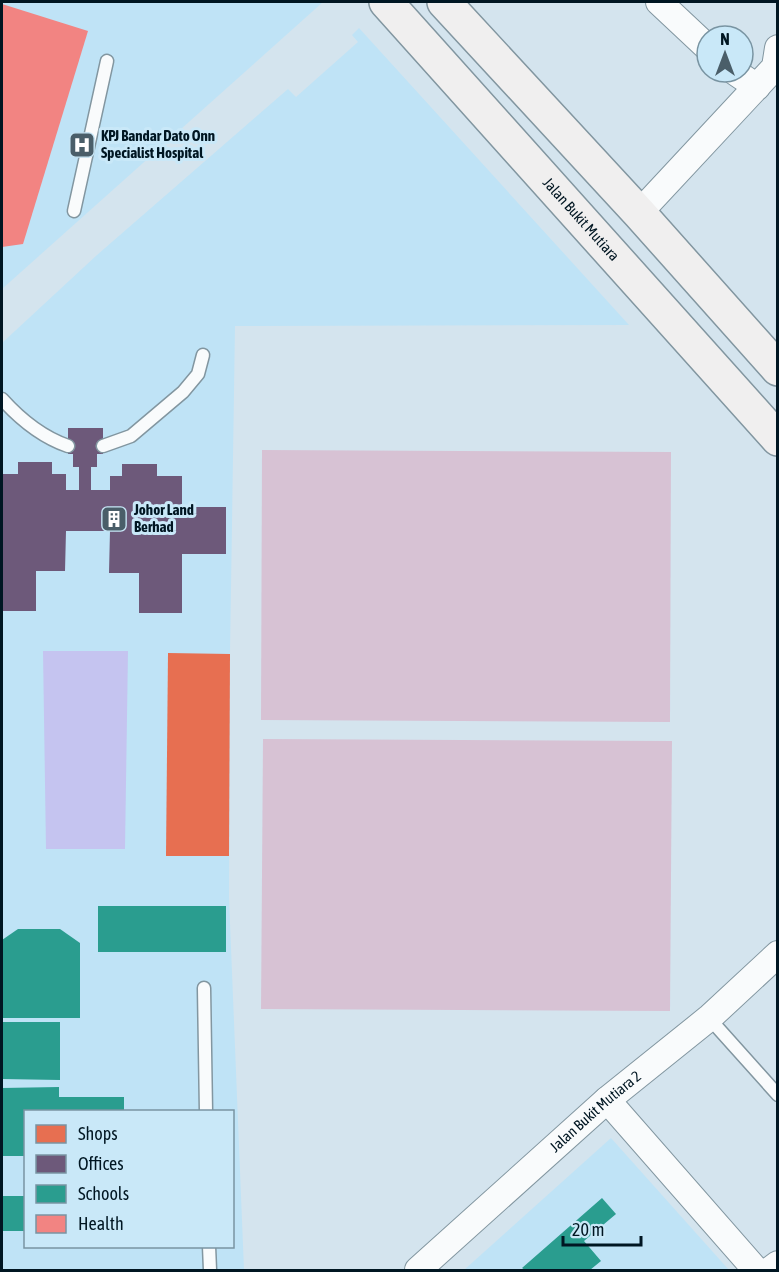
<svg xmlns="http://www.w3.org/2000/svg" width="779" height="1272" font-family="'Asap Condensed',sans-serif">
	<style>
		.built { fill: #bfe3f6; fill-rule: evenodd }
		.green { fill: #d7c2d4 }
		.water { fill: #c5c4f0 }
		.shops { fill: #e76f51 }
		.offices { fill: #6d597a }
		.schools { fill: #2a9d8f }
		.health { fill: #f28482 }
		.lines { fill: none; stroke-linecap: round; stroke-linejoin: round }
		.lane-casing { stroke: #8296a0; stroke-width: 15 }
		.street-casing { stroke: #8296a0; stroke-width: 28 }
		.secondary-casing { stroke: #8296a0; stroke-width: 36 }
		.lane { stroke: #f9fbfc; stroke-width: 12 }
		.street { stroke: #f9fbfc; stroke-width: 26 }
		.secondary { stroke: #f0efef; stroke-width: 33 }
		.labels { text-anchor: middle; stroke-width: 6; stroke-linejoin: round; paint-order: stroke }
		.poi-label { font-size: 15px; font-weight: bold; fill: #001622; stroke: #c9e8f8; text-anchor: start }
		.street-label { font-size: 15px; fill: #001622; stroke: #c9e8f8 }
	</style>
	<rect width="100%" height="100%" fill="#d4e4ee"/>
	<g class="built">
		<path d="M2,2h321l-321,287z"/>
		<path d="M359,28l270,297 -394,1 -5,328 -1,244 15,372h-242v-927l95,-88 191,-166 8,8 62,-55 -6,-7zM26,1112h206v134h-206z"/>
		<path d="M611,1138l118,132h-265z"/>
	</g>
	<g class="green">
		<path d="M262,450l409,2 -1,270 -409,-2z"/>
		<path d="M263,739l409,2 -2,270 -409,-2z"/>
	</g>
	<path class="water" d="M43,651h85l-3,198h-79z"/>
	<path class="shops" d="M168,653l62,1 -1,202h-63z"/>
	<path class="offices" d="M68,428h35v26h-6v13h-6v23h19v-14h12v-12h35v12h25v31h44v47h-44v59h-43v-40h-30l1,-42h-44l-1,40h-29v40h-34v-137h16v-12h34v12h14v16h13v-23h-6v-13h-5z"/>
	<g class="schools">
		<rect x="98" y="906" width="128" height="46"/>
		<path d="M18,929h42l20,14v75h-78v-78z"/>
		<path d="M2,1022h58v58l-58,-1z"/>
		<path d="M59,1087v10h65v15h-98v44h-24v-68z"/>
		<rect x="2" y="1196" width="24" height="35"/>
		<path d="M602,1198l14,16 -32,27 17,20 -11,9h-65l-3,-2z"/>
	</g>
	<path class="health" d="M2,4l86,27 -65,213 -21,3z"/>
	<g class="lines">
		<g class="lane-casing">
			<g id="lane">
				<path d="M74,211l33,-150"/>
				<path d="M2,399c18,20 40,38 66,47"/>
				<path d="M103,446l28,-10 52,-44 15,-18 5,-19"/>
				<path d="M204,988l2,124"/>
				<path d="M709,1018l69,77"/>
				<path d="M209,1246l1,24"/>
			</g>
		</g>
		<g class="street-casing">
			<g id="street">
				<path d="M659,2l48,45"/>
				<path d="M735,72l22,15"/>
				<path d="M639,213l136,-146 3,-19"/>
				<path d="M607,1100l149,170"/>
				<path id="s1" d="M418,1270l189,-170 102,-82 69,-64"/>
				<path d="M770,1270l8,-6"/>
			</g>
		</g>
		<g class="secondary-casing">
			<g id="secondary">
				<path id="s2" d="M386,2l392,437"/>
				<path d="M444,2l195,211 139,156"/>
			</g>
		</g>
		<use href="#lane" class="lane"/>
		<use href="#street" class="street"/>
		<use href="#secondary" class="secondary"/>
	</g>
	<defs>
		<g id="hospital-square" transform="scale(1.35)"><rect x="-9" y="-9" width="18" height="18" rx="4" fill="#4a5e69" stroke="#c9e8f8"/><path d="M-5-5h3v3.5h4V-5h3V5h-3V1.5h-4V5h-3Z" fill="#fff"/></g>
		<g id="building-square" transform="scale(1.35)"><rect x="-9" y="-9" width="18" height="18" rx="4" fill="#4a5e69" stroke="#c9e8f8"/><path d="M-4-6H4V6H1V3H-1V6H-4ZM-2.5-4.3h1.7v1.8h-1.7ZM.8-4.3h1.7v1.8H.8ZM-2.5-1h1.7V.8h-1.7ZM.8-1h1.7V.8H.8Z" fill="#fff"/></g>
	</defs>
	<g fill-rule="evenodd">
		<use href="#hospital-square" x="82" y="145"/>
		<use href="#building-square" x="114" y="519"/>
	</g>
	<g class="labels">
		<g class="poi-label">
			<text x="101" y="141">KPJ Bandar Dato Onn<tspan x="101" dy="17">Specialist Hospital</tspan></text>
			<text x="134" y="515">Johor Land<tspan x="134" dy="17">Berhad</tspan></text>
		</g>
		<g class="street-label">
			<text dy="5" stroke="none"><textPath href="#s2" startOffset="292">Jalan Bukit Mutiara</textPath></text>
			<text dy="5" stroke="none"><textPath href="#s1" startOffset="238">Jalan Bukit Mutiara 2</textPath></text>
		</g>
	</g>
	<rect width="779" height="1272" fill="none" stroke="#001622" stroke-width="6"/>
	<rect x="24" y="1110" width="210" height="138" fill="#c9e8f8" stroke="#7994a2" stroke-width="1.5"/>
	<rect x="36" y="1125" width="30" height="18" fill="#e76f51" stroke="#7994a2" stroke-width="1.5"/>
	<text x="78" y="1140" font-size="18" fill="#001622">Shops</text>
	<rect x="36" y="1155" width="30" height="18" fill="#6d597a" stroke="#7994a2" stroke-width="1.5"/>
	<text x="78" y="1170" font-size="18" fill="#001622">Offices</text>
	<rect x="36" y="1185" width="30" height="18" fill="#2a9d8f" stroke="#7994a2" stroke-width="1.5"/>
	<text x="78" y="1200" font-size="18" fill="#001622">Schools</text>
	<rect x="36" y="1215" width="30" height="18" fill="#f28482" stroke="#7994a2" stroke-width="1.5"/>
	<text x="78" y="1230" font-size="18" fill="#001622">Health</text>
	<g transform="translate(725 54)"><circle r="28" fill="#c9e8f8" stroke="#7994a2" stroke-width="1.5"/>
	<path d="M0-4.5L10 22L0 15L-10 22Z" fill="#4a5e69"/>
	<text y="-9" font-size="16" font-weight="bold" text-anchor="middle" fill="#001622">N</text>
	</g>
	<path d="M563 1236v9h78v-9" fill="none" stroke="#001622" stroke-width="3"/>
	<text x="572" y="1236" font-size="18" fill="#001622" stroke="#c9e8f8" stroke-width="4.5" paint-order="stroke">20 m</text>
</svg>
